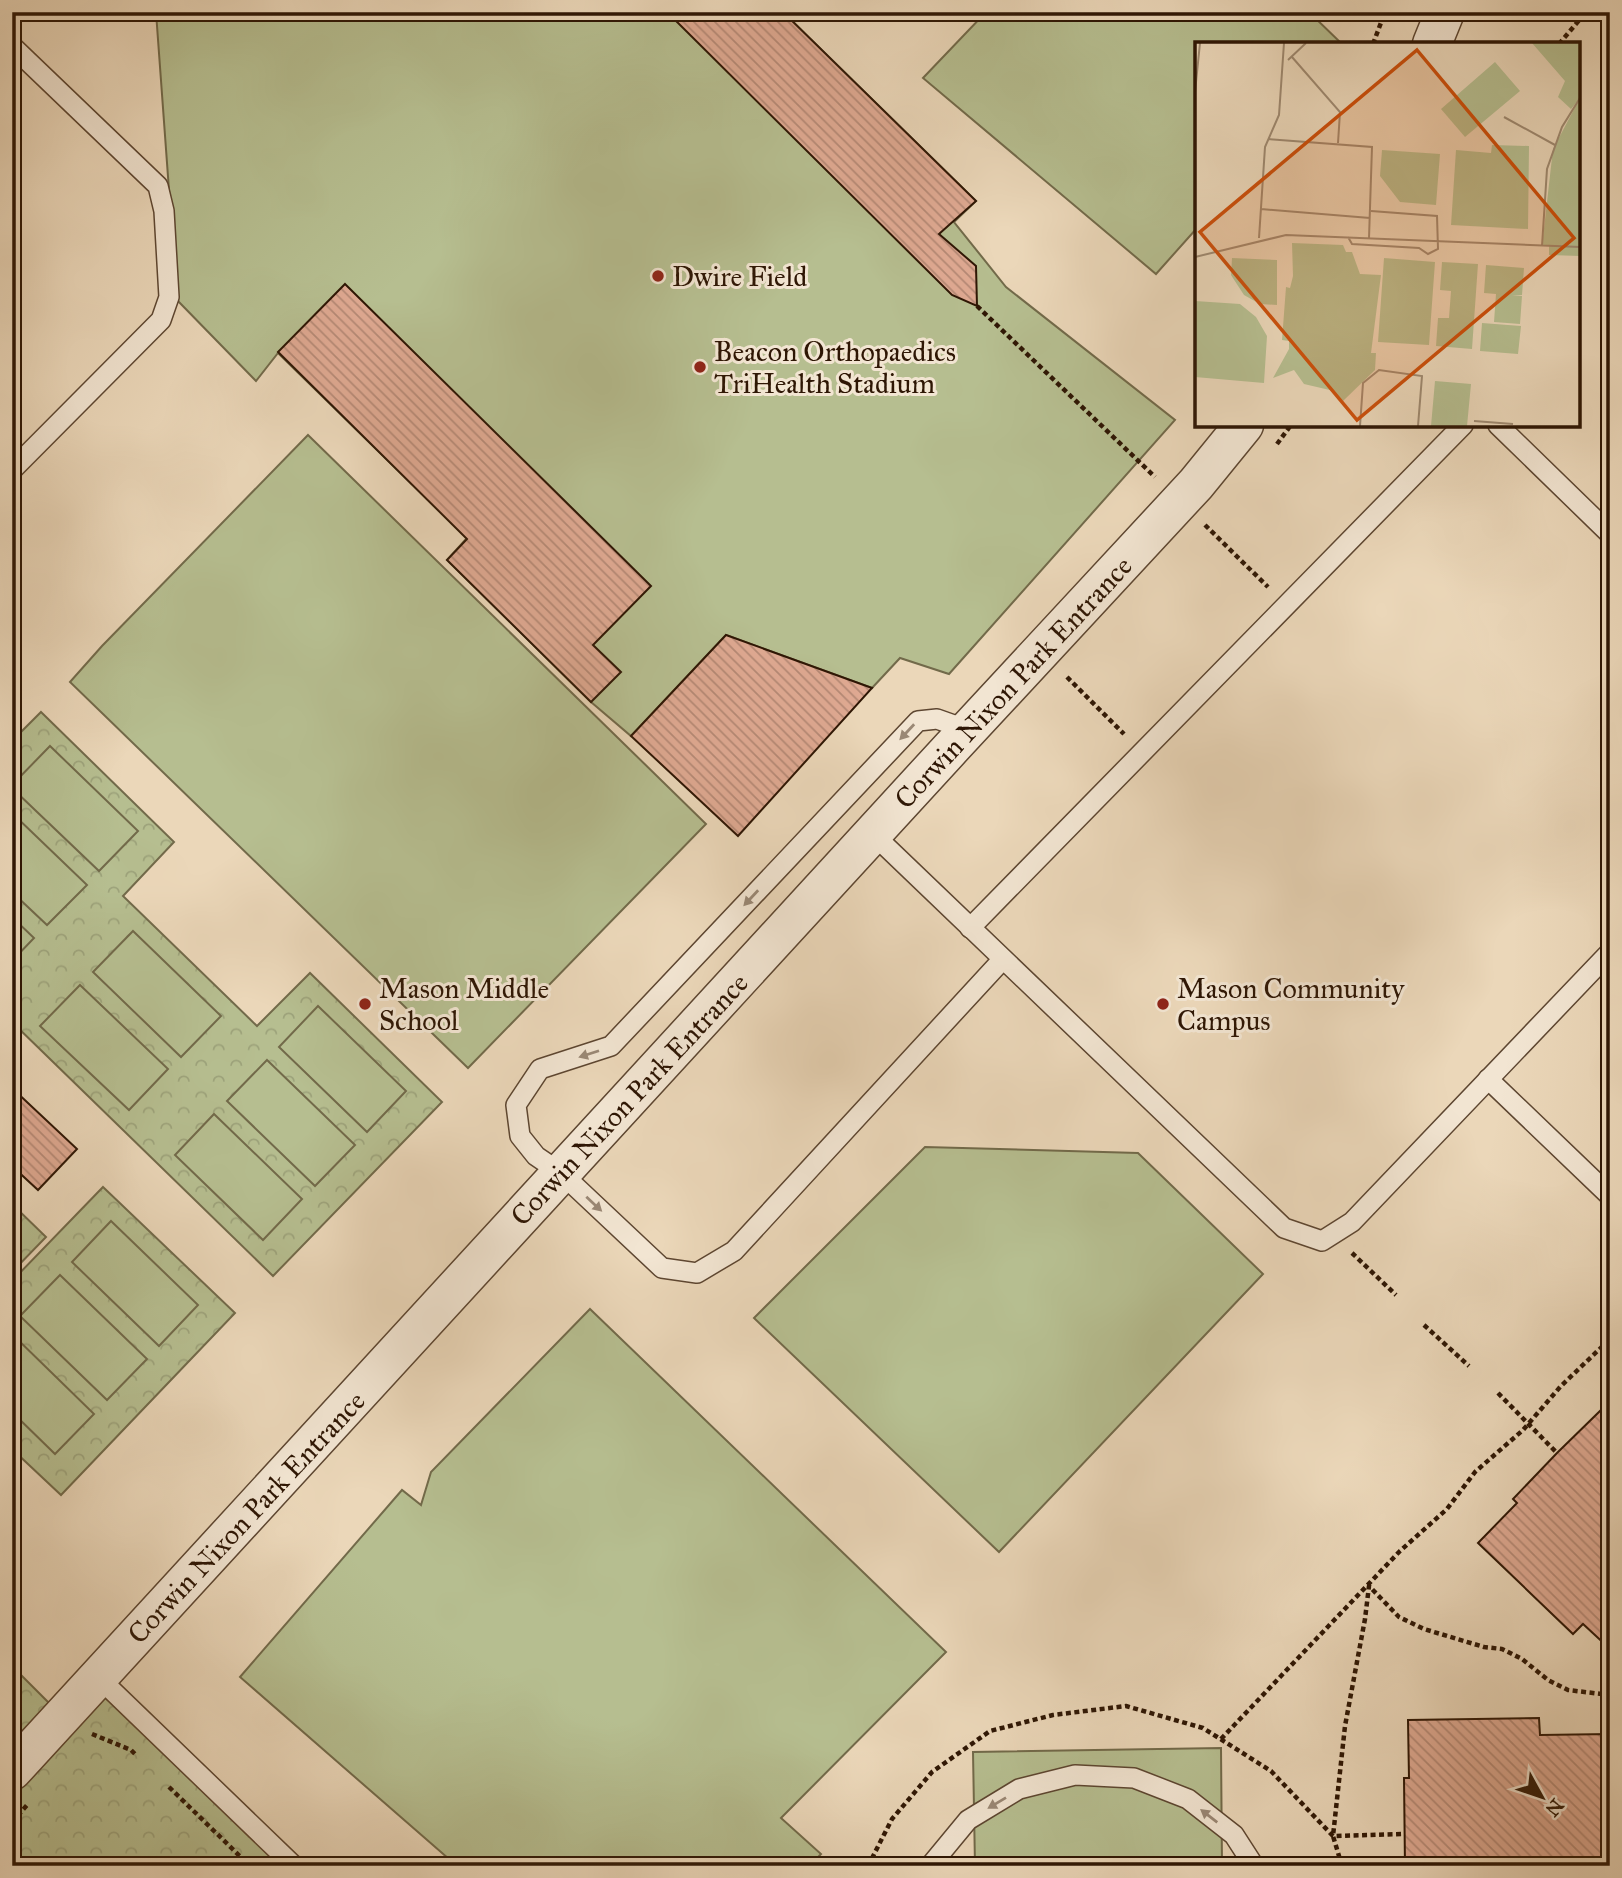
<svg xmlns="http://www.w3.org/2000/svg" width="1622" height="1878" font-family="'IM FELL Great Primer',serif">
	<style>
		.park { fill: url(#park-crowns); stroke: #726a4a; stroke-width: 2 }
		.pitch { fill: #b6be90; stroke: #726a4a; stroke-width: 2 }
		.building { fill: url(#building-back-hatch); stroke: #2e1604; stroke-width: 2 }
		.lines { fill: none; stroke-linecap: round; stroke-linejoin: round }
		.lane-casing { stroke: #5d4631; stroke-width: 22 }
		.street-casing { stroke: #5d4631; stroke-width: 41 }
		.path { stroke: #2e1604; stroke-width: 4.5; stroke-dasharray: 5 3.5; stroke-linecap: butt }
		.lane { stroke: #f2e5d2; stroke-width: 19 }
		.street { stroke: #f2e5d2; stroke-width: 38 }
		.oneway { fill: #9a8875 }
		.poi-dot { fill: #8f2418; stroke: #f2e5d2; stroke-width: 2.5 }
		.labels { text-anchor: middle; stroke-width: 6; stroke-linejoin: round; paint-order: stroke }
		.poi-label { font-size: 28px; fill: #2e1604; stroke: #f2e5d2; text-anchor: start }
		.street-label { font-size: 28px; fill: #2e1604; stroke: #f2e5d2 }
		.inset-road { fill: none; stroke: #9f8a71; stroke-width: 2 }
		.view { fill: #cc4f0b; fill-opacity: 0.15; stroke: #cc4f0b; stroke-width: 3.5 }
		.inset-edge { fill: none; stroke: #2e1604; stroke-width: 3.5 }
	</style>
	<defs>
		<pattern id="park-crowns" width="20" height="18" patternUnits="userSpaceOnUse" patternTransform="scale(1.75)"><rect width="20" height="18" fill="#b6be90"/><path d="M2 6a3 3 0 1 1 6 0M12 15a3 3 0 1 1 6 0" fill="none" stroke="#9da37b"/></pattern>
		<pattern id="building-back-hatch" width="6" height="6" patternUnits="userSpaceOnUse" patternTransform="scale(1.75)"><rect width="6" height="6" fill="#dfa992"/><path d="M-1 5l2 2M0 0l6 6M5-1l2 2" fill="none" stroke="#b58975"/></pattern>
	</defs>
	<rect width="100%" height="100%" fill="#ebd7b9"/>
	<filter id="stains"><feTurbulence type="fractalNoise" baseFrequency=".00286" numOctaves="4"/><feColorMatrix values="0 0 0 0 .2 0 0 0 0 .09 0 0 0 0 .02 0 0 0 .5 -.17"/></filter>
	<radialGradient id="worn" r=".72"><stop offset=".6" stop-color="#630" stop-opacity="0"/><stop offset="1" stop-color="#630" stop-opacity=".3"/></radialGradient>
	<g class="park">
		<path d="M41,712l133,130 -51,54 134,130 53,-53 132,129 -169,174 -261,-254v-281z"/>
		<path d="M103,1187l132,126 -174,182 -49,-46v-168z"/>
		<path d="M12,1204l34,33 -34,35z"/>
		<path d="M20,1674l42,42 36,-39 196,189h-282v-183z"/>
	</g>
	<g class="pitch">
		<path d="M156,12h627l193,189 -22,21 52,65 169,133 -226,254 -49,-16 -28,30 -146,-53 -95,101 -40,-34 -144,-142 20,-22 -189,-185 -22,28 -79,-81z"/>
		<path d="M986,12h323l33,32h-145v184l-41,46 -233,-196z"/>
		<path d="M308,435l398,389 -238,244 -398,-386 32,-36z"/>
		<path d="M50,746l88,85 -39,40 -87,-83v-3z"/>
		<path d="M12,813l75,72 -40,40 -35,-33z"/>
		<path d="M12,917l22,21 -22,23z"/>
		<path d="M133,931l88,85 -40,41 -88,-85z"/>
		<path d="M80,985l88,84 -39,41 -89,-84z"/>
		<path d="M318,1006l88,85 -39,41 -88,-85z"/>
		<path d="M267,1060l88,85 -40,41 -88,-85z"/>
		<path d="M214,1114l88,85 -39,41 -88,-85z"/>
		<path d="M925,1147l213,6 125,121 -264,278 -245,-234z"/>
		<path d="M111,1221l87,84 -39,41 -87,-84z"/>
		<path d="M60,1275l87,84 -40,41 -87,-84z"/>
		<path d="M590,1309l356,343 -165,166 40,36 -11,12h-353l-217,-189 162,-187 19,15 10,-33z"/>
		<path d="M12,1334l82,80 -39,40 -43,-42z"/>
		<path d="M1221,1748l1,118h-247l-2,-114z"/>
	</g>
	<g class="building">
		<path d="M667,12h116l193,189 -37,33 37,32 1,40 -25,-11z"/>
		<path d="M345,284l306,302 -58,59 28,27 -30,30 -144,-142 20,-21 -189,-187z"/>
		<path d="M726,635l146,53 -134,148 -107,-100z"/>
		<path d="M12,1088l65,61 -39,41 -26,-24z"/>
		<path d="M1610,1408v241l-27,-25 -10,10 -95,-91 39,-40 -4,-4 44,-46 43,-42 4,4z"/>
		<path d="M1539,1718l1,17 70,-1v132h-205l-1,-88h5l-1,-58z"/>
	</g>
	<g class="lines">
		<g class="lane-casing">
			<g id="lane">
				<path d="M12,46l146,140 6,25 5,86 -8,23 -149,150"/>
				<path d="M1498,425l112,109"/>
				<path d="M968,730l-31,-11 -19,2 -307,325 -71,23 -24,36 4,31 16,20 25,17 101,95 35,5 37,-22 269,-292"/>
				<path d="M873,834l411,394 38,13 30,-19 258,-270"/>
				<path d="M970,928l493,-503"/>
				<path d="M1488,1079l122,117"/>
				<path d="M98,1677l196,189"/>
				<path d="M930,1866l38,-46 51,-31 56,-14 59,3 54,21 46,36 20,31"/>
			</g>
		</g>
		<g class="street-casing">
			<g id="street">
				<path d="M1432,44l13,-32"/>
				<path d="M12,1771l940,-1024 244,-263 48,-59"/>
			</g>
		</g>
		<g class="path">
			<path d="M1373,44l12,-32"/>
			<path d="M1559,44l27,-32"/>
			<path d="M977,306l178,171"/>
			<path d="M1277,444l14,-19"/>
			<path d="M1205,525l63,62"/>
			<path d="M1067,677l57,57"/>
			<path d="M1352,1253l44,42"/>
			<path d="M1424,1325l45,41"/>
			<path d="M1498,1393l59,60"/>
			<path d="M92,1734l39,16 4,4"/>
			<path d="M1221,1739l179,-188 47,-42 28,-37 48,-42 38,-44 49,-47"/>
			<path d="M169,1787l81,79"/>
			<path d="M12,1822l17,-19"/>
			<path d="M868,1866l24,-47 40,-47 58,-41 63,-16 73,-9 77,22 68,43 62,65 72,-2"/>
			<path d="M1342,1866l-9,-30 12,-110 20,-107 4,-33 30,31 25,12 60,18 18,2 20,10 26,21 20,10 42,5"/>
		</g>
		<use href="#lane" class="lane"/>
		<use href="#street" class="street"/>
	</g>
	<defs><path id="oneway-solid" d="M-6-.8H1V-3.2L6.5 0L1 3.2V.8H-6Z" transform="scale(1.75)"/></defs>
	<g class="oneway">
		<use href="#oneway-solid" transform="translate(907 732) rotate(133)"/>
		<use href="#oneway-solid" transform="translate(751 898) rotate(133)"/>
		<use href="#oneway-solid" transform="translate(589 1054) rotate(162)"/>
		<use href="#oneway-solid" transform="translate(594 1204) rotate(43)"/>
		<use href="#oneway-solid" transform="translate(997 1803) rotate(149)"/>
		<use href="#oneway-solid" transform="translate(1209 1816) rotate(-142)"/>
	</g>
	<g class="poi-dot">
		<circle cx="658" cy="276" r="7"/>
		<circle cx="700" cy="367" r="7"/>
		<circle cx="365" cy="1004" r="7"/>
		<circle cx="1163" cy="1004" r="7"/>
	</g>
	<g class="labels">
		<g class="poi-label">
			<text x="672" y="286">Dwire Field</text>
			<text x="714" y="361">Beacon Orthopaedics<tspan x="714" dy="32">TriHealth Stadium</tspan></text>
			<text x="379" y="998">Mason Middle<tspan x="379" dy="32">School</tspan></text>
			<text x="1177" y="998">Mason Community<tspan x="1177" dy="32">Campus</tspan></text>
		</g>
		<g class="street-label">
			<text transform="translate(1013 682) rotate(-47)" y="10">Corwin Nixon Park Entrance</text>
			<text transform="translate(629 1099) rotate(-47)" y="10">Corwin Nixon Park Entrance</text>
			<text transform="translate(246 1517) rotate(-47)" y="10">Corwin Nixon Park Entrance</text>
		</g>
	</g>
	<g transform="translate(1195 42)">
		<rect width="385" height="385" fill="#ebd7b9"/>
		<path d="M337,1h48v55l-9,11 -13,-12 7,-16z" fill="#b6be90"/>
		<path d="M385,56v158l-31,-1v-9h-7l11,-97zM247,220l36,2 -6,85 -36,-3 2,-28h11l2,-27 -11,-1zM291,223l38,3 -2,27h-10l10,1 -2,28 -26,-2 2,-28 -12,-1zM287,281l39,3 -3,28 -38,-3z" fill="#b6be90"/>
		<path d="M300,20l25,29 -55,46 -24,-28zM297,103l37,1 -1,83 -77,-4 5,-75 35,3zM187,108l58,4 -4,51 -36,-3 -20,-26zM97,201l51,2 3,7h6l8,22 21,1 -10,78h5l-1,17 -32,31 -9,-10 -30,-7 -10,-14 -21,8 16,-29v-8l-7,-1 4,-53 4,1 3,-12zM37,216l45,2v45l-17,-1 -16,-9 -13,-20zM189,216l51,4 -6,83 -51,-3zM0,259l45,3 16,13 11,19 -3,47 -69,-6zM240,339l36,3 -4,42h-36z" fill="#b6be90"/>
		<path class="inset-road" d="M97,15l48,55 -2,31M93,18l18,-17M0,50l5,-49M309,75l51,28M73,97l104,8 -3,91M66,167l109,9M153,195l4,7 67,4 9,6 10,-5 -1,-33 -66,-5M64,196l6,-91 14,-32 5,-72M347,204l5,-77 15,-42 18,-29M0,215l91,-22 294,12M279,379l39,3M165,384l3,-43 16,-13 43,6 -4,50"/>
		<path class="view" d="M222,8l157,188 -217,182 -157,-188z"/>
		<rect width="385" height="385" class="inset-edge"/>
	</g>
	<rect width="1622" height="1878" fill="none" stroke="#ebd7b9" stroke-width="42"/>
	<rect x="14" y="14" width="1594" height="1850" fill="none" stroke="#2e1604" stroke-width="3.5"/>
	<rect x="21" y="21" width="1580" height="1836" fill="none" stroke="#2e1604" stroke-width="2"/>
	<g transform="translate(1542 1797) rotate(130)" stroke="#f2e5d2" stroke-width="5" paint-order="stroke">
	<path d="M0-5L12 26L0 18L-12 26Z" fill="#2e1604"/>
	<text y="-10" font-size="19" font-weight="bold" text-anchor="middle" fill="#2e1604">N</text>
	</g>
	<rect width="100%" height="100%" filter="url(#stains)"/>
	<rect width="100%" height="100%" fill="url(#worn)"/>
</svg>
